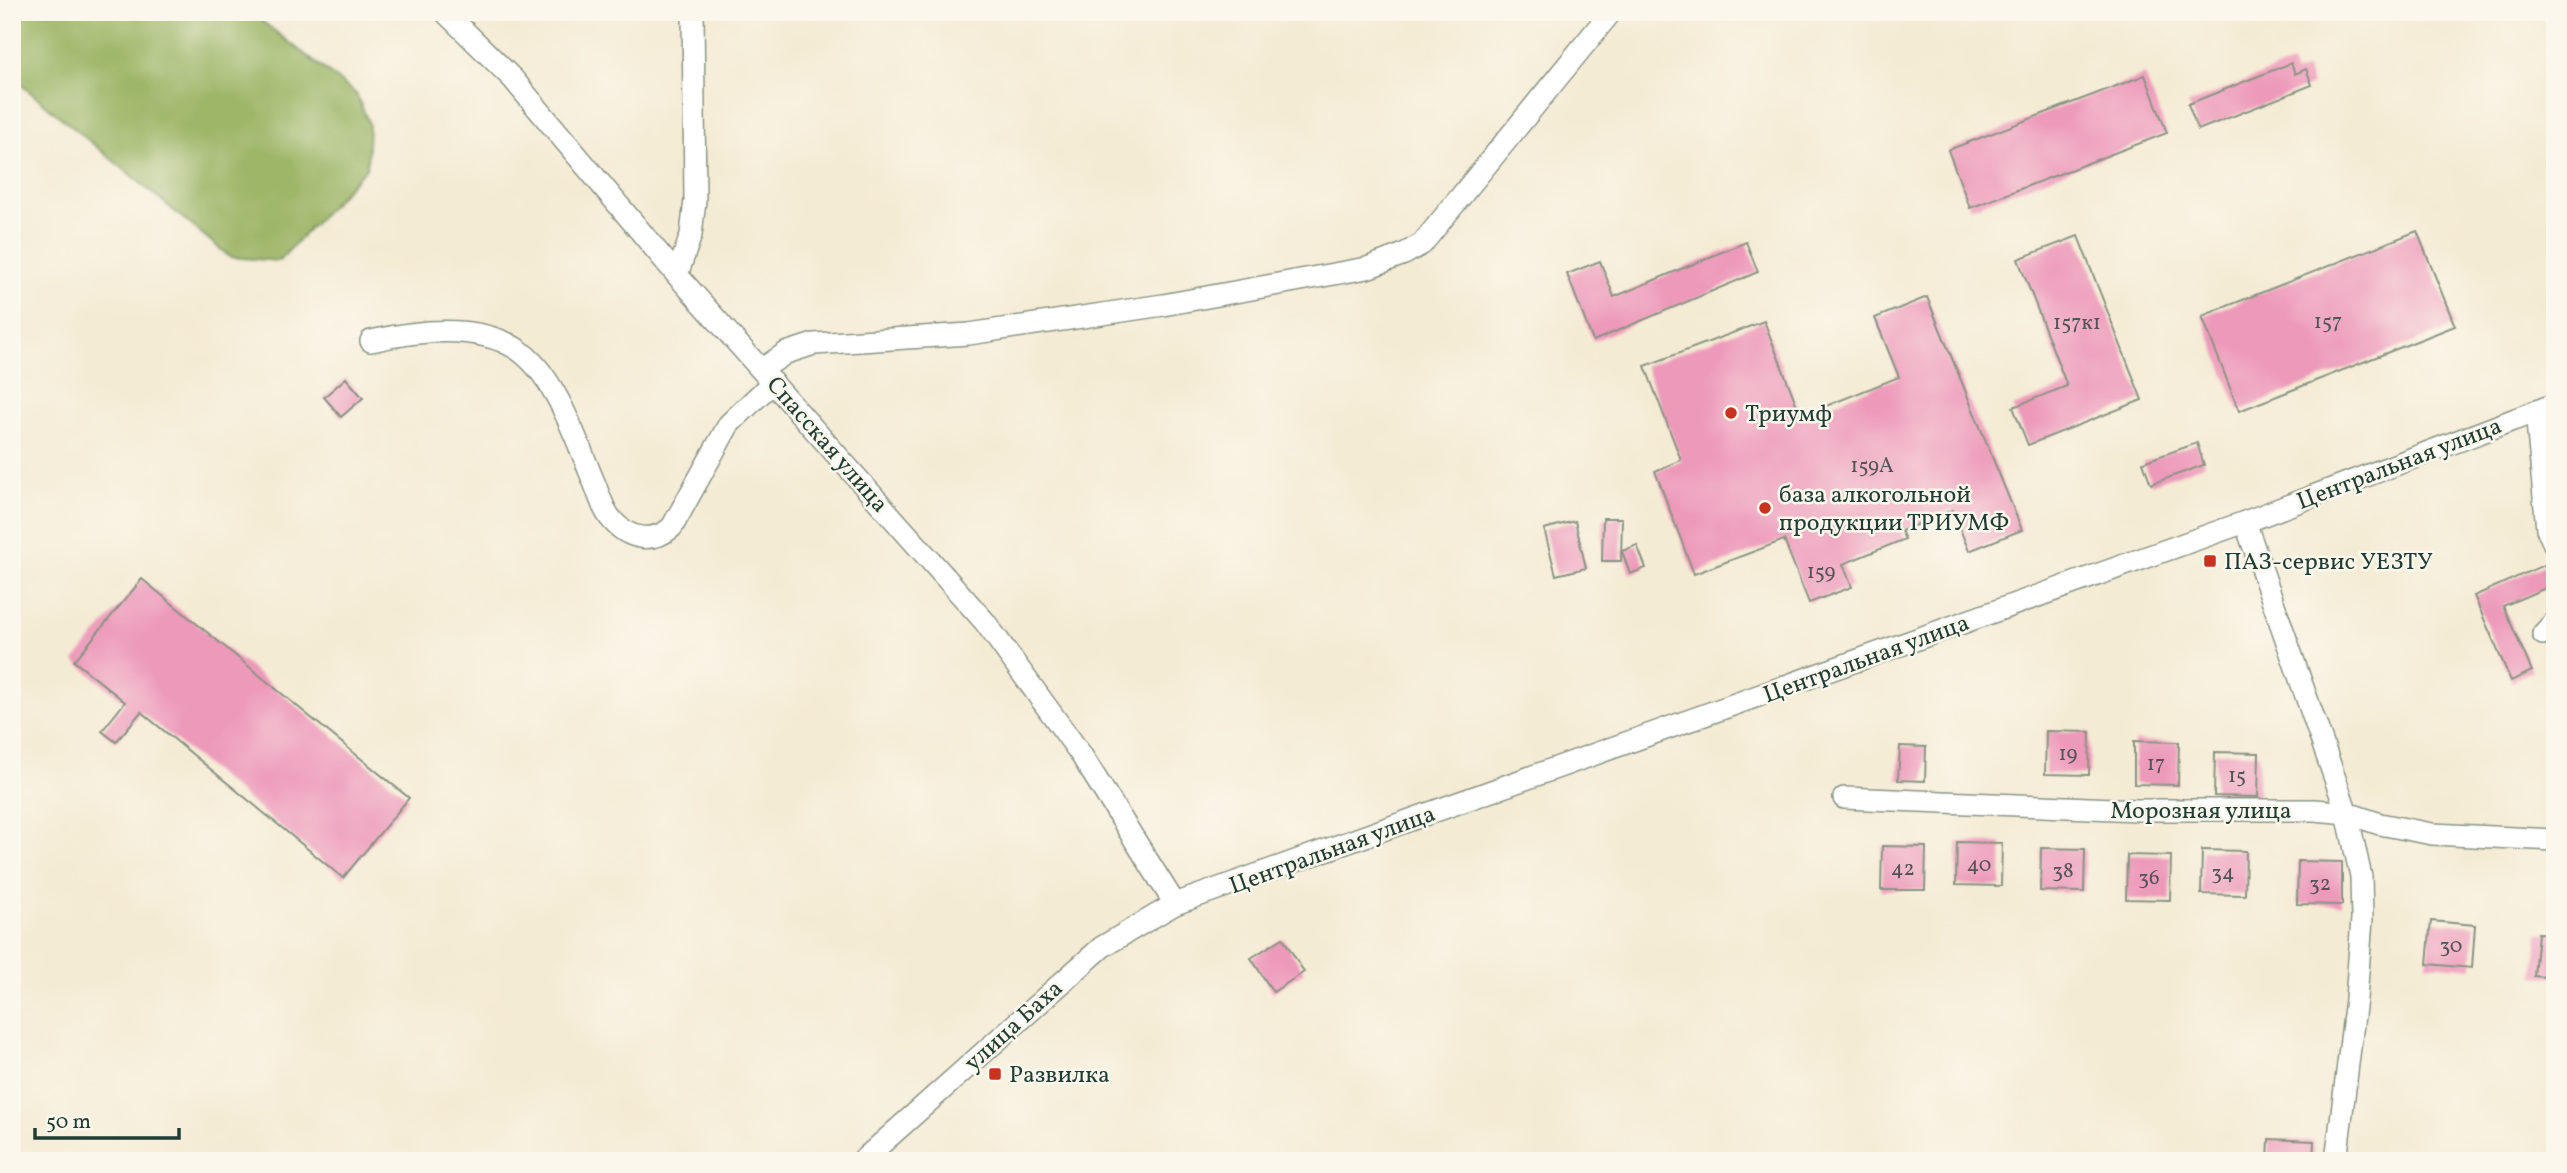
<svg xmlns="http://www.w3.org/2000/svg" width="2567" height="1173" font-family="Vollkorn,serif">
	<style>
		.forest { fill: #9db667; stroke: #5e7a4e; stroke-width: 2 }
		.building { fill: #ed99ba }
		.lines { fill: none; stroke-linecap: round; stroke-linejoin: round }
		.minor-casing { stroke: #8a9484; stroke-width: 24 }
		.minor { stroke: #fff; stroke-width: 21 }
		.poi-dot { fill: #c8321e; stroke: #fbf7ec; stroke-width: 2.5 }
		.labels { text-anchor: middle; stroke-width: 5; stroke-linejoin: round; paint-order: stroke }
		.number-label { font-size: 21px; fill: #525456 }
		.poi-label { font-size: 24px; fill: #1f3d34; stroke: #fbf7ec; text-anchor: start }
		.street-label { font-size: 24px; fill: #1f3d34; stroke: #fbf7ec }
	</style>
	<rect width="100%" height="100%" fill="#fbf7ec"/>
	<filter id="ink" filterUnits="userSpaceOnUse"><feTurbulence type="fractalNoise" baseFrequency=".0143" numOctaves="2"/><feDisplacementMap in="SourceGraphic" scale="14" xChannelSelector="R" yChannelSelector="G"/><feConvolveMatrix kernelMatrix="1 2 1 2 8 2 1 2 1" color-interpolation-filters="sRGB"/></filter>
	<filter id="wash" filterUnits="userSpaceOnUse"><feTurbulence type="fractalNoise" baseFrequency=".00686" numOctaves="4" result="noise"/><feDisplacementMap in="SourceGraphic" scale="28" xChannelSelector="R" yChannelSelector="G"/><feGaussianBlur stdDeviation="1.57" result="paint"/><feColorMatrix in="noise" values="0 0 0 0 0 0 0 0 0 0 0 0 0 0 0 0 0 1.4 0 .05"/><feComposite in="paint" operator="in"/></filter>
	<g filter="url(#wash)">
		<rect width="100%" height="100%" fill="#f4ebd4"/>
		<path class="forest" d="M12,12h238l106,82 13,30 -2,43 -88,94 -49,-4 -218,-180z"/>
		<g id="blocks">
			<g class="building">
				<path d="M2291,63l4,11 11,-5 6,16 -114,45 -10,-26z"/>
				<path d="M2145,75l22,58 -197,75 -22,-58z"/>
				<path d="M2417,231l38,95 -216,85 -37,-95z"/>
				<path d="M2078,236l64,164 -114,45 -15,-38 54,-21 -49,-127z"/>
				<path d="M1746,242l12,30 -165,69 -26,-67 33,-13 14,36z"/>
				<path d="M1927,297l95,233 -53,21 -17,-41 -51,21 4,8 -62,25 9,23 -43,16 -25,-63 -90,34 -39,-103 26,-11 -36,-94 119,-45 37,95 98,-39 -24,-59z"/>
				<path d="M346,378l17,20 -22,19 -17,-20z"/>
				<path d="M2197,443l7,22 -53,19 -8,-22z"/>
				<path d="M1603,518h19l-1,43h-19z"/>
				<path d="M1575,521l11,47 -30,7 -12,-46z"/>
				<path d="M1637,545l9,23 -16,6 -8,-23z"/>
				<path d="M2555,560v24l-52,22 29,65 -21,10 -37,-85z"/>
				<path d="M142,579l267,219 -66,80 -202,-166 -25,30 -14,-11 23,-29 -51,-41z"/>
				<path d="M2046,731l44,1 -1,43 -44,-1z"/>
				<path d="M2134,741l45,1 -1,43 -44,-1z"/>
				<path d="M1900,746l26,1 -1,34 -27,-1z"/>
				<path d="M2215,752l44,1 -1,44 -44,-1z"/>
				<path d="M1957,842l45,1 -1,43 -45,-1z"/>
				<path d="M1882,846l44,1 -1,43h-44z"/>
				<path d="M2041,848l44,1 -1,43 -44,-1z"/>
				<path d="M2202,850l44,1 -1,44 -44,-1z"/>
				<path d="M2127,855l44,1 -1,44 -44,-1z"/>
				<path d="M2298,861l44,1v43l-45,-1z"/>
				<path d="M2431,921l44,4 -3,43 -45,-4z"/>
				<path d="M2538,933l17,1v44l-21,-2z"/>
				<path d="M1283,938l21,34 -31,20 -22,-34z"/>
				<path d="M2269,1139l45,2 -1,20h-45z"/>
			</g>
		</g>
	</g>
	<g filter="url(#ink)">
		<use href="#blocks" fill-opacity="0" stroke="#8a9484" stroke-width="2"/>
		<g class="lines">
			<g class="minor-casing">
				<g id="minor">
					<path d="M445,12l68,67 164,196 308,347 95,131 95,151"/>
					<path d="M677,275l14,-40 4,-35 -2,-188"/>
					<path d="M371,341c43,-10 106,-18 146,8 39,26 59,91 77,133 5,12 9,28 18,38 16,19 41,24 60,7l57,-103 44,-42"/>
					<path d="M762,369l24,-16 28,-9 155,-10 194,-29 204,-37 37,-14 18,-10 189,-232"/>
					<path d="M2536,411l11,118 8,17"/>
					<path d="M2245,522l102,291 14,64 1,42 -6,80 -20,162"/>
					<path d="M2543,634l12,-13"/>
					<path d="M1844,798l294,12h177l32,3 33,11 52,10 123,6"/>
					<path d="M862,1161l240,-214 73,-43 1070,-382 310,-118"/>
				</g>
			</g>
			<use href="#minor" class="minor"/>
		</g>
	</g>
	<g class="poi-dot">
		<circle cx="1731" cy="413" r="7"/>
		<circle cx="1765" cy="508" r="7"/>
		<rect x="2203" y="554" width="14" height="14" rx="3.5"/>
		<rect x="988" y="1067" width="14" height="14" rx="3.5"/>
	</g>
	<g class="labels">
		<g class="number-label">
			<text x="2328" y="328">157</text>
			<text x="2077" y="329">157к1</text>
			<text x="1872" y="472">159А</text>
			<text x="1821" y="578">159</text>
			<text x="2068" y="760">19</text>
			<text x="2156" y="770">17</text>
			<text x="2237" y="782">15</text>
			<text x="1979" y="871">40</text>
			<text x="1903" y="875">42</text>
			<text x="2063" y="877">38</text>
			<text x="2223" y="879">34</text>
			<text x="2149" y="884">36</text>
			<text x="2320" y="890">32</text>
			<text x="2451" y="952">30</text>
		</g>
		<g class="poi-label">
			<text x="1745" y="421">Триумф</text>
			<text x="1779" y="502">база алкогольной<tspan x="1779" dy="28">продукции ТРИУМФ</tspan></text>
			<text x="2224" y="569">ПАЗ-сервис УЕЗТУ</text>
			<text x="1009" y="1082">Развилка</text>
		</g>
		<g class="street-label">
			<text transform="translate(828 444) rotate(49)" y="8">Спасская улица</text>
			<text transform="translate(2399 463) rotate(-21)" y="8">Центральная улица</text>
			<text transform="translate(1866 658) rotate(-20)" y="8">Центральная улица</text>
			<text x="2201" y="818">Морозная улица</text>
			<text transform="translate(1332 849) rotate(-20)" y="8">Центральная улица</text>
			<text transform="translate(1013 1025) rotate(-42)" y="8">улица Баха</text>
		</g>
	</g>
	<rect width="2567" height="1173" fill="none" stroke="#fbf7ec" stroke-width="42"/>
	<path d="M35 1128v10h144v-10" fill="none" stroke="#1f3d34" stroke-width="3.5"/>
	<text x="46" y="1128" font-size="21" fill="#1f3d34" stroke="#fbf7ec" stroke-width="5" paint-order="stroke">50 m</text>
</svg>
